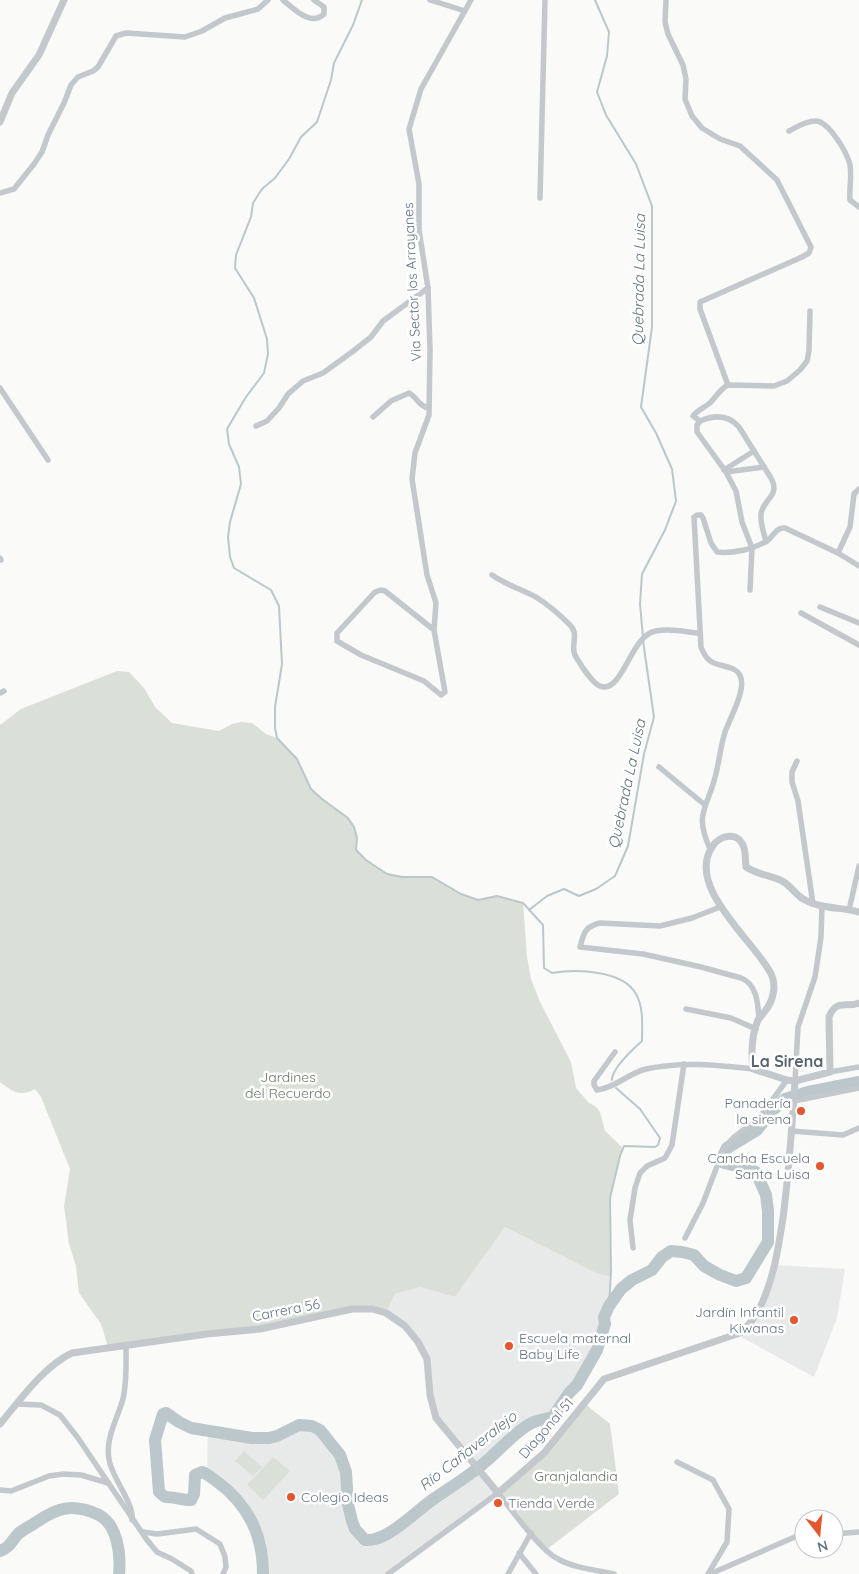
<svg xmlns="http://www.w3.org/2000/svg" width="859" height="1574" font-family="Quicksand,sans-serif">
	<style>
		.built { fill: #e8e9e9 }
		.green { fill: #dadfd7 }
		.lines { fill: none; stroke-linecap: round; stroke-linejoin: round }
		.stream { stroke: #bbc7cb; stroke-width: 2 }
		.river { stroke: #bbc7cb; stroke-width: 12 }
		.minor { stroke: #c3c8cc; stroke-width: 5.5 }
		.tertiary { stroke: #c3c8cc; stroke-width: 7 }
		.poi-dot { fill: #e4572e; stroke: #fff; stroke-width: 2 }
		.labels { text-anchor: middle; stroke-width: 5; stroke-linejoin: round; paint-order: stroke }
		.street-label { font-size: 14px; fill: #657683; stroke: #fff }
		.park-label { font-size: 14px; fill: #687a64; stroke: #fff }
		.poi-label { font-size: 14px; fill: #657683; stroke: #fff; text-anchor: end }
		.water-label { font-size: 15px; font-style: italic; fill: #60757c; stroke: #fff }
		.quarter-label { font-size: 16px; font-weight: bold; fill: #57646e; stroke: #fff }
	</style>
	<rect width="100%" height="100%" fill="#fafaf8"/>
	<g class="built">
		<path d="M505,1227l91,46 15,4 -2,29 -5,11 1,7 -8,26 -20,35 -8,8 -16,24 -23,6 -26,21 -27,25 21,24 -110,81h-125v-19l-8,-28 -24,-35 -24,-18 1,-44 44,8h17l15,-5 12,-7h16l8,4 20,25 6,17 2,32 7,25 10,11 3,1 10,-3 19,-11 35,-27 45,-31 -41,-51 -7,-46 -11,-30 -32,-29 9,-19 25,-7 35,10z"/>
		<path d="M775,1265l70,4 -8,49 -23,59 -71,-39 -3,-5 10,-10z"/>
	</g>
	<g class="green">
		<path d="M117,671l12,1 15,16 11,19 17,16 47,8 13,-7 9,-2 11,1 14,11 11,4 20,21 14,30 11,10 26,19 6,9 3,11v12l9,10 21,14 15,3h30l29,17 17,6 19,-4 26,7 4,54 4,22 9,23 31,60 5,26 13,15 6,3 5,6 5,19 18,17 -13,50 1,79 -15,-4 -91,-46 -50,70 -35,-10 -25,7 -9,19 -14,-4 -66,11 -198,27 -7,-23 -22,-31 -3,-27 -7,-22 -5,-38 6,-37 -29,-72 -6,-8c-14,8 -23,3 -35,-7v-357l21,-16z"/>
		<path d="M584,1403l26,21 9,70 -73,56 -48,-57 38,-32z"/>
		<path d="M244,1451l18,16 -9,9 -18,-15z"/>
		<path d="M273,1457l17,14 -27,29 -16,-15z"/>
	</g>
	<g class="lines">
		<g class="stream">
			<path d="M362,0l-9,25 -19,38 -3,17 -14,42 -16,15 -12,22 -14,19 -13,11 -9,14 -2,14 -15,38 -1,13 19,30 13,41 1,15 -4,19 -18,24 -19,32 2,15 10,23 2,17 -11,38 -2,15 2,20 4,11 37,22 8,16 3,58 -7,43v21l2,10 20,21 14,30 11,10 26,19 6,9 3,11 -1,12 10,10 21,14 15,3h30l29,17 17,6 19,-4 26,7 20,22 1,43 8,5c24,-4 71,-3 84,21 8,14 6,32 6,47 -9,8 -30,27 -30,39"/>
			<path d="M595,0l14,32 -2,24 -10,36 9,23 30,49 16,42v121l-11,80 15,26 16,36 4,32 -11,29 -23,44 -2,30 3,33"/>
			<path d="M529,910l18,-14 17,-7 15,7 17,-7 19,-13 13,-30 16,-92 10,-37 -11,-76"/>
			<path d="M609,1306l2,-34 -1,-74 10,-42 4,-10 31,1 3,-2 2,-7 -20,-29 -24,-21"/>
		</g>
		<g class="river">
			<path d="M0,1551c11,-4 11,-10 19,-18 5,-4 11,-7 16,-10 23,-16 38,-20 64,-8 19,10 22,41 20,59"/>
			<path d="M263,1574c0,-40 -15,-70 -48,-94 -5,-3 -7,-6 -13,-8l-7,3 -1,19 -3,6c-9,0 -16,-3 -26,-3l-6,-5 -4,-52 8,-26 3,-1 13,9 12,6 61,10h17l8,-2 22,-11 13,1 8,4 20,25 6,17 2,32 4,17 3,8 10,11c22,2 50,-28 67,-40 20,-14 41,-26 59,-43 12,-11 23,-23 37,-32 7,-5 17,-6 25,-8l16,-24 8,-8 20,-35 8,-26 -1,-7 5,-11 12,-17 11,-9 20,-10 10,-13 9,-6 11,1 12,3 10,11 16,9 16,6 10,-3 22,-36v-31l-2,-16 -10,-23 -6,-3 -26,-6v-9l3,-6 30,-18 16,-20 12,-11 23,-7 51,-10"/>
		</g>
		<g class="minor">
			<path d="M283,0c11,9 28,27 41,14v-7l-10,-7"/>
			<path d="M430,0l35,11"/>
			<path d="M666,0l-1,22 3,12 15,31 3,14 -1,20 7,17 10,12 18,11 20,7 37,34 34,67 -2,6 -7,4 -102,45v7l28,76"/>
			<path d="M789,131c8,-4 16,-10 26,-10 13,-1 32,31 35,44 2,11 -1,24 0,35l9,7"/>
			<path d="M0,193l14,-4 20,-25 8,-12 6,-17 16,-32 7,-18 7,-8 15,-6 5,-4 18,-31 10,-3 59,4 17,-6 23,-13 33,-9 10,-9"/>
			<path d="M540,198l5,-198"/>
			<path d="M0,388l48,72"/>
			<path d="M373,417l18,-16 18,-8c8,4 10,14 20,15"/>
			<path d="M700,421l-7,-5c4,-6 11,-8 17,-13 6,-6 10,-14 18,-18l46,1 13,-5 13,-11 7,-9 2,-10 1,-40"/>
			<path d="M256,426l11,-5 12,-13 9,-14 15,-13 20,-8 29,-21 19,-15 12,-16 45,-33"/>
			<path d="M724,470l30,-19"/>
			<path d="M726,472l38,-5"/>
			<path d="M838,553l12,-26 4,-33 5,-5"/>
			<path d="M0,558l1,2"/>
			<path d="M492,575c16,11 29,14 44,22 11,7 24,18 33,27 10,9 3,17 5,28 1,5 6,11 9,16 9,13 20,29 34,11 10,-12 19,-39 33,-46 11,-6 36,-1 49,0"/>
			<path d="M750,590l2,-42 -10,-26 -6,-31 -10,-19 -29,-40v-7l3,-4c14,-6 28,-7 39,6l32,51c10,18 -8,21 -10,36 -1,9 3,19 5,28"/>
			<path d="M820,607l39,16"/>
			<path d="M801,613l58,32"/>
			<path d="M434,630l-49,-39 -4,-1 -6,2 -38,41v8l24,14 63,26 17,14 4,-3 -11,-62 2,-27 -9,-28 -15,-96 3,-26 14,-38 1,-65 -2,-62 -9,-58v-46l-10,-55 12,-40 50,-89"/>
			<path d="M0,693l4,-2"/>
			<path d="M797,761l-5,11v10l6,19 15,103"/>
			<path d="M659,767l46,38"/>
			<path d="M710,849c-15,-34 -5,-37 4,-68 5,-16 6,-33 11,-49 5,-14 20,-40 16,-54 -4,-14 -23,-10 -32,-18 -4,-3 -6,-8 -8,-13l-7,-130 3,-2h4l2,3 8,25 6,9c16,2 37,-3 50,-11 7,-5 9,-14 18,-13l53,25 21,13"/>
			<path d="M720,907l-28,11 -32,8 -60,-3c-16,4 -16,10 -20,24l63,7 58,13 40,11c16,6 17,26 18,41"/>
			<path d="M849,910l10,-44"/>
			<path d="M686,1009l45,9 25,11"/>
			<path d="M615,1052l-21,29v4l3,5c18,-2 32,-17 49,-21 35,-8 72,-4 107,0"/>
			<path d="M830,1072l29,-5"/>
			<path d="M795,1081l3,-54 17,-50 6,-40 1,-31"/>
			<path d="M794,1101l65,-13"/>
			<path d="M791,1131l52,4 16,-7"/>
			<path d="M685,1238l18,-35 21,-55 9,-10 26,-20 28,-38"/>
			<path d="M633,1248l-3,-28 5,-32 5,-15 7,-7 18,-8 7,-13 12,-81"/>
			<path d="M126,1345c0,18 1,36 -3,54 -5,18 -18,40 -14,60 2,18 26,45 23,61"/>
			<path d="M17,1404l24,1 19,10 18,23 69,102 10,12 15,7 19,12 1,3"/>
			<path d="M677,1462l36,18 16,29 -2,33 -19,32"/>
			<path d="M0,1490l11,1 38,-15 14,-2 18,1 27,8"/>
			<path d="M143,1532l14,2 39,-5 24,15 5,13 1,10 -3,7"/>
			<path d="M834,1534l25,-2"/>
			<path d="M519,1553l17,21"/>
			<path d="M388,1574l110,-81c14,17 42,57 60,66 16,9 38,11 56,15"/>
			<path d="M508,1574l23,-41"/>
			<path d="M710,1574l87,-38 7,-1"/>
		</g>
		<g class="tertiary">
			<path d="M0,122l12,-29 27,-38 25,-55"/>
			<path d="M859,912c-19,-5 -39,-3 -56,-13 -8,-5 -13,-14 -21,-18 -12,-6 -24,-6 -36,-14 -1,-6 0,-13 -2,-19 -5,-17 -24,-14 -32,-1 -26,40 41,93 58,125 7,12 4,28 -5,39 -2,3 -5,6 -7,9 -7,16 -7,32 -5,49l34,11 8,1 35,-9 -1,-55c7,-18 16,-9 30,-14"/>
			<path d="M0,1424c20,-24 44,-58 72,-71l135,-19 53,-5 92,-20h20l14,4 19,13 13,16 9,17 3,36 6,23 62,75 46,-40 60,-74 136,-46c6,-6 13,-12 17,-20 16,-29 21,-63 26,-95 6,-46 9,-91 12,-137"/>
		</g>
	</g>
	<g class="poi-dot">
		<circle cx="801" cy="1111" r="5"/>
		<circle cx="820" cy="1166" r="5"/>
		<circle cx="794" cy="1320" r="5"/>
		<circle cx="509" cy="1346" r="5"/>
		<circle cx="291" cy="1497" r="5"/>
		<circle cx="498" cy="1503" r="5"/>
	</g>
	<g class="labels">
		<g class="street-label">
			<text transform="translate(412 282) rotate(-93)" y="5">Via Sector los Arrayanes</text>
			<text transform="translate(286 1310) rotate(-11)" y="5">Carrera 56</text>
			<text transform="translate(546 1428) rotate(-49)" y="5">Diagonal 51</text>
		</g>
		<g class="park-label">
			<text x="288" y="1082">Jardines<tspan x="288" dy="16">del Recuerdo</tspan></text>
			<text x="576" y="1481">Granjalandia</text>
		</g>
		<g class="poi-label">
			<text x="791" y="1108">Panadería<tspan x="791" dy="16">la sirena</tspan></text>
			<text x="810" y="1163">Cancha Escuela<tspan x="810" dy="16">Santa Luisa</tspan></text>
			<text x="784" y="1317">Jardín Infantil<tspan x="784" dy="16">Kiwanas</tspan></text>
			<text x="519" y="1343" text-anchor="start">Escuela maternal<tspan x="519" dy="16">Baby Life</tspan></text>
			<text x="301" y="1502" text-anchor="start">Colegio Ideas</text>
			<text x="508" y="1508" text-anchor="start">Tienda Verde</text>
		</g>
		<g class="water-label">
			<text transform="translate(639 280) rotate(-89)" y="5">Quebrada La Luisa</text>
			<text transform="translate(627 784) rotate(-78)" y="5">Quebrada La Luisa</text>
			<text transform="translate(468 1451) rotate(-38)" y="5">Río Cañaveralejo</text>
		</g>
		<g class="quarter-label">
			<text x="787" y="1067">La Sirena</text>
		</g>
	</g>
	<g transform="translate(819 1534) rotate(164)"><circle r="24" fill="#ffffff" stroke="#c1c8cd"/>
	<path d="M0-4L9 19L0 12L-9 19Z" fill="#e4572e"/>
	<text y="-8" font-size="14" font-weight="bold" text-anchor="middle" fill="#657683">N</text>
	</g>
</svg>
